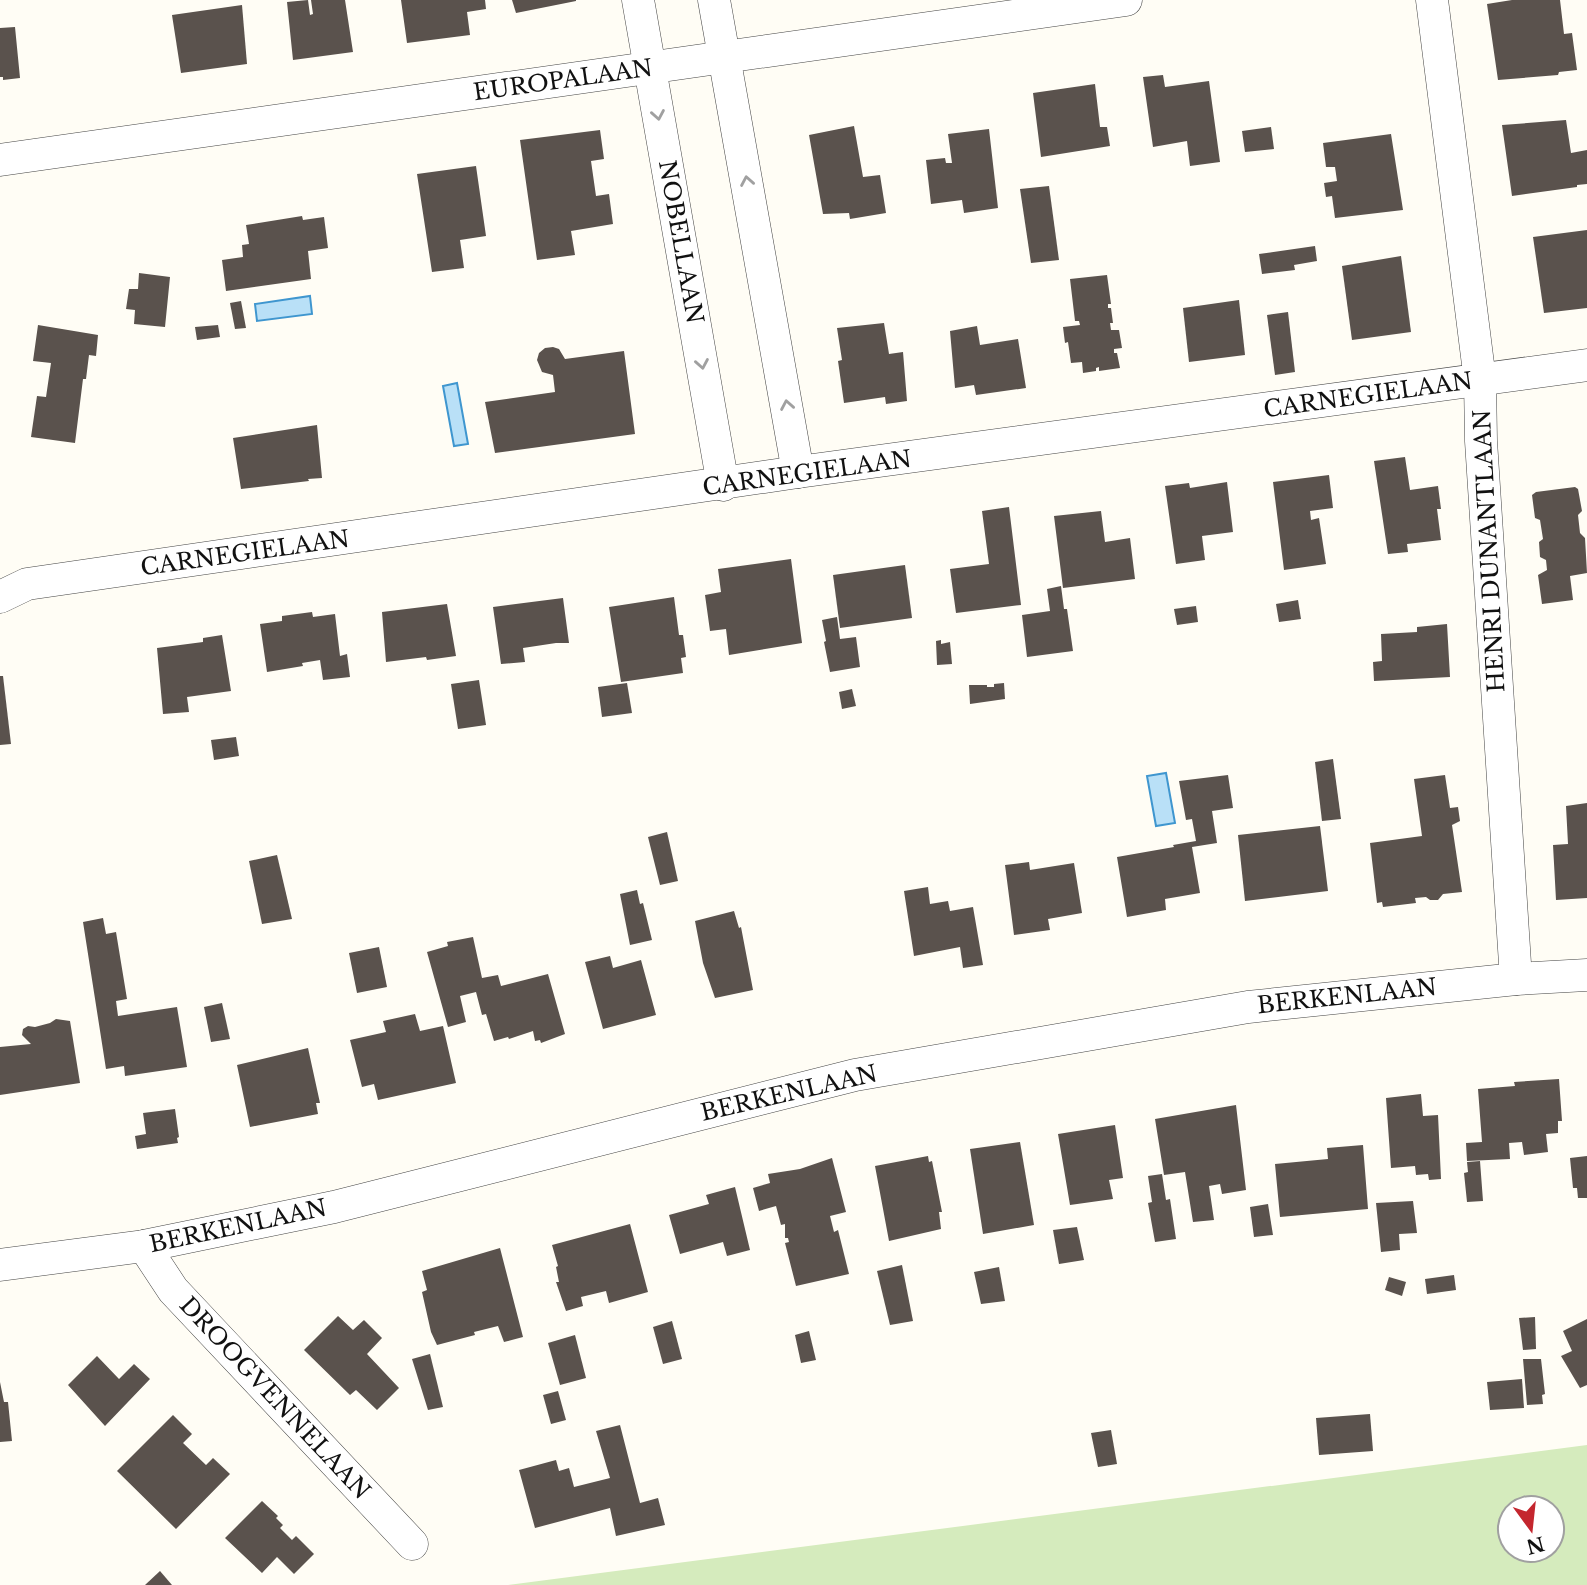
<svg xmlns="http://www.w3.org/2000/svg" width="1587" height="1585" font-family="'Libre Baskerville',serif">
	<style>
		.green { fill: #d5ebbd; fill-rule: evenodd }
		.water { fill: #b9e0f7; stroke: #3f96cf; stroke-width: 2 }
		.building { fill: #5a524d }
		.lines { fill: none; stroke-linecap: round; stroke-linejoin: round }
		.street-casing { stroke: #444; stroke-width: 33 }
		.street { stroke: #fff; stroke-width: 32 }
		.oneway { stroke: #a0a0a0 }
		.labels { text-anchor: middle; stroke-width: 7; stroke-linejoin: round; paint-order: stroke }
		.street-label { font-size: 23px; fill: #111; stroke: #fff }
	</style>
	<rect width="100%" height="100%" fill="#fffdf5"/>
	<path class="green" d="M1587,1445v140h-1079zM1510,1508h42v42h-42z"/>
	<g class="water">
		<path d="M310,296l2,18 -55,7 -2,-17z"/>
		<path d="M457,383l11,61 -14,2 -11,-60z"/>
		<path d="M1166,773l9,50 -19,3 -9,-50z"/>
	</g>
	<g class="building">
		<path d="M308,0l2,15 3,-1 -2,-14h34l8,52 -60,8 -6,-58z"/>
		<path d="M401,0h84l1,9 -19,3 3,23 -63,8z"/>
		<path d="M512,0h64v1l-60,12z"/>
		<path d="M1512,0h48l4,34 8,-1 5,37 -18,2 -1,3 -60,5 -11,-76z"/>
		<path d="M242,5l5,59 -66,9 -9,-58z"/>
		<path d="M15,27l5,51 -17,2v-3h-3v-49z"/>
		<path d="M1163,75l2,12 44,-6 11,81 -30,4 -3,-25 -34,6 -10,-70z"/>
		<path d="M1095,84l5,43h7l3,19 -69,11 -8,-64z"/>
		<path d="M1566,120l5,33 16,-3v34l-10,1v2l-65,9 -10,-71z"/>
		<path d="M854,126l9,51 17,-2 6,38 -36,6 -1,-6 -26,1 -14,-79z"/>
		<path d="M1271,127l3,22 -29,3 -3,-21z"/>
		<path d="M989,129l9,79 -34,5 -2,-13 -31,4 -5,-44 19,-2 1,5h6l-4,-29z"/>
		<path d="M600,130l4,29 -13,2 5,35 13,-2 4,30 -42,7 4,24 -38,5 -17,-120z"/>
		<path d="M1391,134l12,76 -68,8 -3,-22 -6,1 -2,-14 13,-2 -2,-14h-9l-3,-24z"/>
		<path d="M476,166l10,70 -26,4 4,28 -32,4 -15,-98z"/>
		<path d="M1049,186l10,74 -28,3 -11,-74z"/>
		<path d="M302,216l1,4 21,-3 4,31 -20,3 3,28 -85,12 -4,-31 21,-3 -1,-12 7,-1 -3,-19z"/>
		<path d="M1587,230v78l-43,5 -11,-76z"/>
		<path d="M1315,246l2,15 -23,4 1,5 -33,4 -3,-20z"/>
		<path d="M1401,256l10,76 -59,8 -10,-74z"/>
		<path d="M139,273l31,4 -5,50 -31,-3 1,-14 -9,-1 3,-20h9z"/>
		<path d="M1107,275l4,29h-3v4h3l2,15h-3l1,7h8l3,18 -8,1v4h3l3,15 -21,3v-4l-3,1v3l-13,2 -1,-11 -11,1 -3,-21 -3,1 -2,-16 17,-2 -1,-4h-4l-5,-42z"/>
		<path d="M1239,300l6,55 -56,7 -6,-54z"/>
		<path d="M241,301l5,27 -11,1 -5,-26z"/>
		<path d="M1288,312l7,60 -20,3 -8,-60z"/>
		<path d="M884,323l5,31 14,-2 4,49 -21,3 -1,-7 -41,6 -6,-42 4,-1 -5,-32z"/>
		<path d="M38,325l60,10 -2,21 -7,-1 -3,24h-3l-8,64 -44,-6 6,-41 9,1 5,-34 -18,-2z"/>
		<path d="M218,325l2,12 -23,3 -2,-13z"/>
		<path d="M977,326l3,19 38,-6 8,49 -50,7 -2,-10 -19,3 -5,-57z"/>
		<path d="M553,347l6,2 6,10 59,-8 11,83 -140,19 -10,-51 70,-10 -2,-17 -11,-3 -5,-12 2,-7 6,-5z"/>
		<path d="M317,425l5,53 -14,1 1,2 -68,8 -8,-51z"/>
		<path d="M1405,457l5,33 28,-4 3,23h-4l4,31 -34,4 1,8 -20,2 -14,-93z"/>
		<path d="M1329,475l4,33 -23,3 1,9 8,-2 7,46 -42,6 -11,-88z"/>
		<path d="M1227,482l6,50 -31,4 3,24 -29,4 -11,-78 24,-3 1,5z"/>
		<path d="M1575,487l3,2 4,22 -4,4 2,18 5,5 2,35 -17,3 3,24 -31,4 -4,-29 9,-5 -1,-10 -6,-3 -1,-15 4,-3 -3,-19 -5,-2 -3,-23 4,-3z"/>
		<path d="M1009,507l12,98 -65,8 -6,-44 39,-5 -7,-53z"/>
		<path d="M1101,511l4,31 25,-4 5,41 -72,9 -9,-72z"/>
		<path d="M791,559l11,84 -73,12 -3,-26 -16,2 -5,-36 16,-3 -3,-23z"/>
		<path d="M905,565l7,53 -72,10 -7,-53z"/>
		<path d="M1061,586l3,23h3l6,42 -46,6 -5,-42 28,-4 -3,-22z"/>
		<path d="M674,597l5,38h4l3,22 -5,1 2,15 -62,9 -12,-75z"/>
		<path d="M563,598l6,45h-13l-33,5 2,14 -24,2 -8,-57z"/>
		<path d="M1298,600l3,19 -22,3 -3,-18z"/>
		<path d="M447,604l9,52 -29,4 -1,-3 -40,5 -4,-50z"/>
		<path d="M1196,606l2,16 -21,3 -3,-16z"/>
		<path d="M312,612l1,5 22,-3 5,42 7,-2 3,23 -27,3 -3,-20 -18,3 1,3 -36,6 -7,-48 22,-3v-5z"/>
		<path d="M837,617l3,22 16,-2 4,30 -30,5 -6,-30 2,-1 -4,-21z"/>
		<path d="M1447,624l3,53 -76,4 -1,-19 9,-1 -1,-27 36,-2v-5z"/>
		<path d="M222,635l9,56 -44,6 2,15 -26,2 -6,-66 46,-6v-4z"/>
		<path d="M941,640v4l9,-2 2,22 -15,1 -1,-24z"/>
		<path d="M0,676h3l8,68 -11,1z"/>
		<path d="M479,680l7,45 -28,4 -7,-45z"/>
		<path d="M627,683l5,30 -30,4 -4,-30z"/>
		<path d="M1004,683l1,16 -35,5 -1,-19h18v2h7v-3z"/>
		<path d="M852,689l4,17 -14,3 -3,-17z"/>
		<path d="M236,737l3,19 -25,4 -3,-20z"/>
		<path d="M1333,759l8,60 -19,2 -7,-59z"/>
		<path d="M1228,775l5,33 -21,3 5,32 -25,4 8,46 -35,6 1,11 -39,7 -10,-60 57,-10 -1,-2 23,-4 -4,-22 -6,1 -7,-39z"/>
		<path d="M1445,775l5,33 8,-1 2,14 -8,4 10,67 -19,2 -5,6h-8l-4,-3 -11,1 1,5 -33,4 -1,-5 -5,1 -7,-60 52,-7 -8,-57z"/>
		<path d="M1587,803v95l-31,2 -3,-55 15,-1 -2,-38z"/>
		<path d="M1320,826l8,65 -83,10 -7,-66z"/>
		<path d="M667,832l11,49 -18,4 -12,-48z"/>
		<path d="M277,855l15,64 -30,5 -13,-63z"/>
		<path d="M1029,862l1,8 44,-7 8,50 -34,6 2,11 -36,5 -9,-70z"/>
		<path d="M928,887l2,17 18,-3 2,10 23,-4 10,58 -20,3 -3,-21 -46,9 -10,-65z"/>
		<path d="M637,890l3,14 3,-1 9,37 -22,5 -10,-51z"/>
		<path d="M734,911l5,17 2,-1 12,63 -38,8 -12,-35 -8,-42z"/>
		<path d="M103,918l3,16 10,-2 11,67 -11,2 2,15 59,-9 10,60 -62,9 -1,-10 -18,3 -23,-147z"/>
		<path d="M473,937l9,41 16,-3 3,11 47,-12 17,60 -24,9 -1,-3 -5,1 -2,-10 -24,8 -1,-2 -14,4 -8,-27 -4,1 -6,-23 -16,4 6,26 -18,5 -21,-75 21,-6 -1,-4z"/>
		<path d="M379,947l8,40 -30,6 -8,-40z"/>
		<path d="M610,956l3,12 28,-8 15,55 -53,14 -18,-67z"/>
		<path d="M222,1003l8,36 -19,3 -7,-35z"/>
		<path d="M415,1014l5,17 23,-5 13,57 -78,17 -4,-16 -12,3 -12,-47 36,-8 -3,-11z"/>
		<path d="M56,1019l14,2 10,62 -80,12v-48l31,-3 -9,-9 1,-6 5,-3 7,1 15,-4z"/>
		<path d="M308,1048l12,55h-4l2,11 -68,13 -13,-62z"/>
		<path d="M1559,1079l3,42h-4v12l-12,1 2,18 -24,3 -2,-13 -13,1 1,16 -43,2 -1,-18 16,-1 -4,-53 37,-3 -1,-4z"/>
		<path d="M1421,1094l2,22 15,-1 3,64 -12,1 -1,-6 -12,1 -1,-9 -24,2 -5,-70z"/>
		<path d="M1236,1105l10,85 -24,4 -2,-10 -11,2 5,34 -21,2 -8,-50 -21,3 -9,-56z"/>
		<path d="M175,1109l4,28 -2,1 1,5 -41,6 -2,-13 11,-2 -3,-21z"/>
		<path d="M1115,1125l8,53 -14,2 4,19 -43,6 -12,-71z"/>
		<path d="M1020,1142l14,83 -51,9 -13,-85z"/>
		<path d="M1363,1145l5,64 -88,8 -5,-53 53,-5 -1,-11z"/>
		<path d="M928,1156l1,6 3,-1 10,51h-3l2,17 -52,12 -14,-75z"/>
		<path d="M1587,1156v42h-9l-1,-10h-4l-3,-30z"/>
		<path d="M832,1158l14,54 -16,4 4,16 4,-2 11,44 -53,12 -11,-43 4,-1 -1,-4h-3v-14l-4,1 -5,-19 -17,5 -6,-23 17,-5 -2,-9 32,-5z"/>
		<path d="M1480,1161l3,40 -16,1 -3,-29 4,-1 -1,-10z"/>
		<path d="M1162,1174l4,26 4,-1 6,40 -21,3 -7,-39 4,-1 -4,-26z"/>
		<path d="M735,1187l15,63 -23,6 -4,-14 -43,12 -11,-39 40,-11 -3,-9z"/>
		<path d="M1413,1201l4,32 -18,1 1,16 -19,2 -5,-49z"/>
		<path d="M1268,1204l5,31 -19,2 -4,-30z"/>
		<path d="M630,1224l18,68 -39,11 -3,-12 -25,6 2,9 -17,5 -10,-29h3l-3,-15 2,-1 -6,-21z"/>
		<path d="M1077,1227l7,33 -25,4 -6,-34z"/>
		<path d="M500,1248l23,89 -19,5 -6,-16 -24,6 1,3 -38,10 -6,-13 -9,-40 5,-2 -5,-19z"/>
		<path d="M902,1265l11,56 -23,4 -13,-54z"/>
		<path d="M999,1267l6,34 -24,3 -7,-32z"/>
		<path d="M1454,1275l2,15 -29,4 -2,-15z"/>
		<path d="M1389,1277l17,5 -4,14 -17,-6z"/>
		<path d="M338,1316l15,14 11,-10 18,18 -15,16 32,34 -22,22 -21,-20 -6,5 -46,-45z"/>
		<path d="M1535,1317l1,32 -13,1 -4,-32z"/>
		<path d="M1587,1319v66l-7,3 -19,-32 11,-5 -9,-20z"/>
		<path d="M672,1321l10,38 -19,5 -10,-37z"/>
		<path d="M809,1331l7,29 -15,3 -6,-28z"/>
		<path d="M575,1335l11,43 -26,7 -12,-42z"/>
		<path d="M430,1354l13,53 -15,3 -16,-51z"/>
		<path d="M97,1356l22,23 15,-15 16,15 -45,47 -37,-41z"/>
		<path d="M1523,1359h18l4,35 -3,1 1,9 -16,1z"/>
		<path d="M1522,1379l2,29 -34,2 -3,-28z"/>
		<path d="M0,1382l4,20h4l4,39 -12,1z"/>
		<path d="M558,1391l8,29 -15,4 -8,-29z"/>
		<path d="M1370,1414l3,37 -54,4 -3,-37z"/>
		<path d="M173,1415l19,19 -9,9 23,22 7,-7 17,16 -54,55 -59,-58z"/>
		<path d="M620,1425l20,78 18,-5 7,27 -49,11 -6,-28 -75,20 -16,-58 37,-10 3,11 10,-3 5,19 36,-9 -14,-47z"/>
		<path d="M1111,1430l6,34 -19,3 -7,-34z"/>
		<path d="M262,1501l16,15 -2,2 7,7 -3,3 12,12 4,-4 18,18 -20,20 -17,-17 -15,16 -37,-35z"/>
		<path d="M160,1571l12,14h-27z"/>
	</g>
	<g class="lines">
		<g class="street-casing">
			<g id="street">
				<path d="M638,0l85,485"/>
				<path d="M714,0l84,472"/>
				<path d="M1432,0l48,380 1,61 35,538"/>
				<path d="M0,160l1126,-160"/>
				<path d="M0,597l27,-13 771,-112 789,-107"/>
				<path d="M144,1246l29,44 239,254"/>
				<path d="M0,1265l144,-19 190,-39 521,-132 393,-68 268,-28 71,-4"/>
			</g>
		</g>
		<use href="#street" class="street"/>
	</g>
	<defs><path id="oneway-chevron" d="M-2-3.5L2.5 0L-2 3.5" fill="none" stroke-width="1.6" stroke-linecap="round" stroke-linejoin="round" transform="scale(1.75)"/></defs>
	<g class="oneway">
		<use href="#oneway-chevron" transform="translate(658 115) rotate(80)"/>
		<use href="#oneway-chevron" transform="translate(747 181) rotate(-100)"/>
		<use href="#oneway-chevron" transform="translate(702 364) rotate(80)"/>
		<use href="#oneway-chevron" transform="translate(787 405) rotate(-100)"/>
	</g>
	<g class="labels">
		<g class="street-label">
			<text transform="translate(563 80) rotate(-8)" y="8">EUROPALAAN</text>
			<text transform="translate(681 242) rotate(80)" y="8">NOBELLAAN</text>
			<text transform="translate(1368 395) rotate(-8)" y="8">CARNEGIELAAN</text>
			<text transform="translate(807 473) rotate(-8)" y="8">CARNEGIELAAN</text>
			<text transform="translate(1489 551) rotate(-93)" y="8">HENRI DUNANTLAAN</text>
			<text transform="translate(245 553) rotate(-8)" y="8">CARNEGIELAAN</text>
			<text transform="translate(1347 996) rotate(-6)" y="8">BERKENLAAN</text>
			<text transform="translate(789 1093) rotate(-13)" y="8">BERKENLAAN</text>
			<text transform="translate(238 1226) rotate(-12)" y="8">BERKENLAAN</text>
			<text transform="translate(275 1398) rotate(47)" y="8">DROOGVENNELAAN</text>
		</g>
	</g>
	<g transform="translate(1531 1529) rotate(165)"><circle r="33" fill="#ffffff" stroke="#a0a0a0" stroke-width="2"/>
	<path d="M0-5L12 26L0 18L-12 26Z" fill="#c4262e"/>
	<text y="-10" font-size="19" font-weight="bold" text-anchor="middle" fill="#111111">N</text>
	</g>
</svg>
